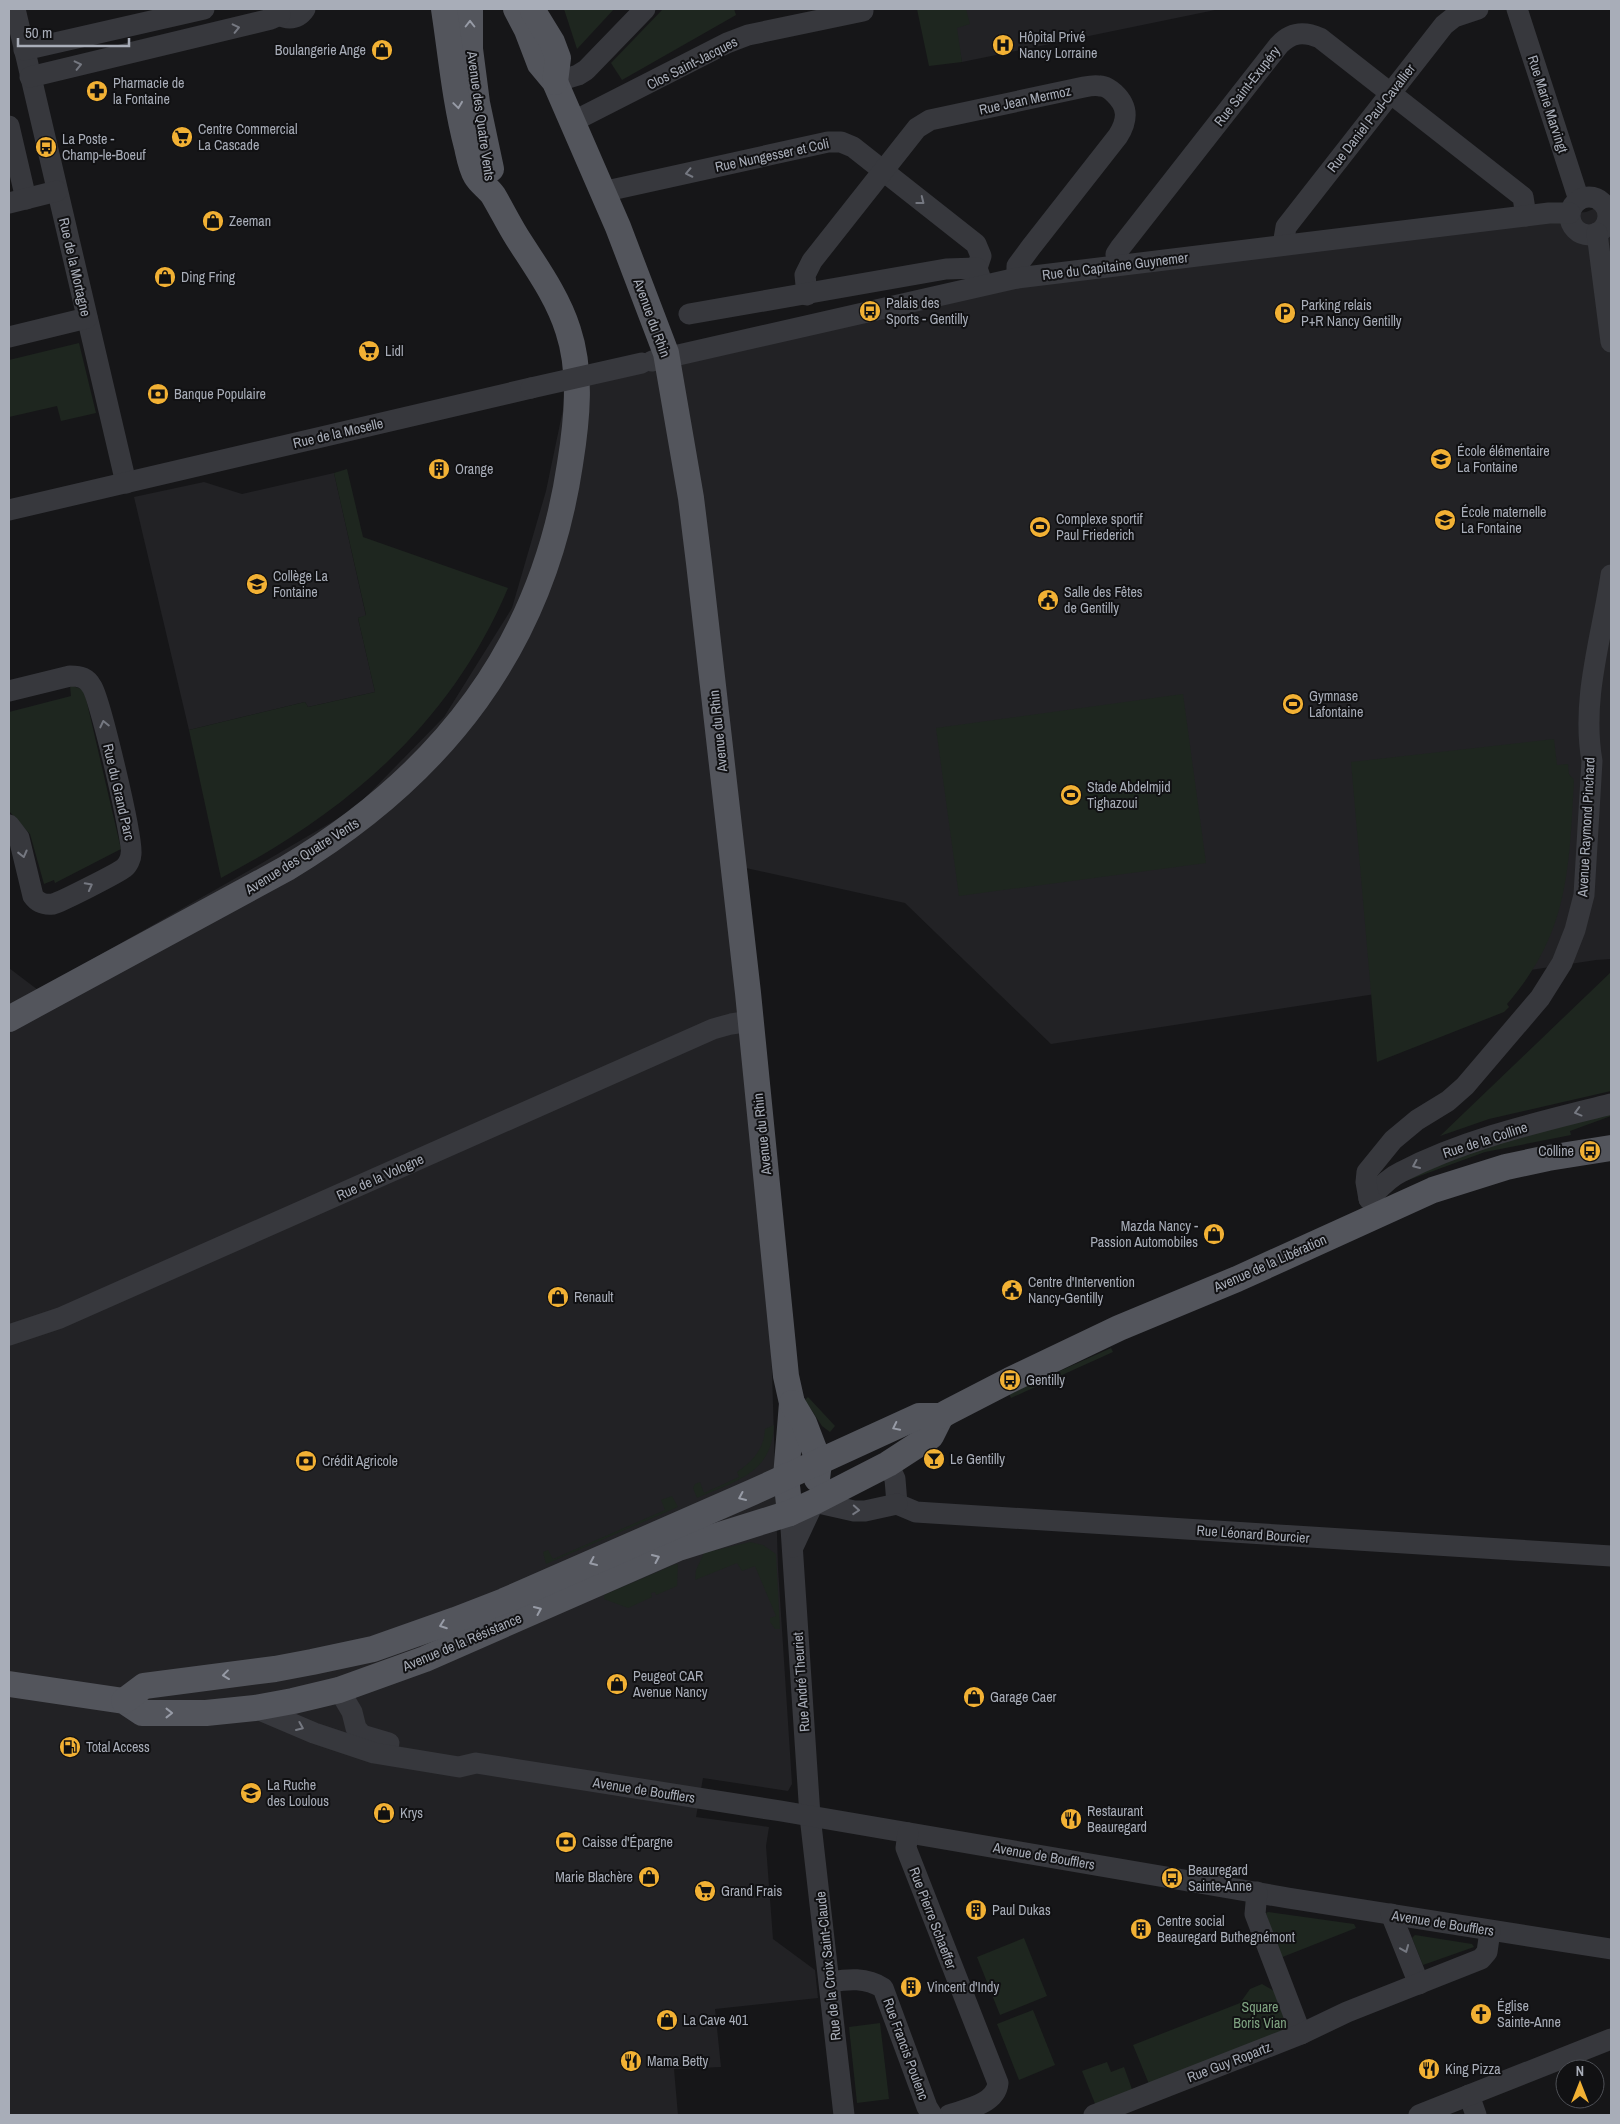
<svg xmlns="http://www.w3.org/2000/svg" width="1620" height="2124" font-family="'Archivo Narrow',sans-serif">
	<style>
		.built { fill: #222225 }
		.green { fill: #1e261f }
		.lines { fill: none; stroke-linecap: round; stroke-linejoin: round }
		.minor { stroke: #37383d; stroke-width: 21 }
		.major { stroke: #53555c; stroke-width: 26 }
		.minor-bridge { stroke: #37383d; stroke-width: 21 }
		.oneway { stroke: #979ba6 }
		.oneway2 { stroke: #757881 }
		.labels { text-anchor: middle; stroke-width: 4; stroke-linejoin: round; paint-order: stroke }
		.poi-label { font-size: 14px; fill: #a8adb8; stroke: #111113; text-anchor: start }
		.street-label { font-size: 14px; fill: #a8adb8; stroke: #111113 }
		.park-label { font-size: 14px; fill: #7fa381; stroke: #111113 }
	</style>
	<rect width="100%" height="100%" fill="#161618"/>
	<g class="built">
		<path d="M951,9h269l-258,53z"/>
		<path d="M1611,202v757l-15,1 -545,84 -146,-141 -159,-35 25,471 7,229 14,216 -4,7 -85,-13 -7,39 73,10 -3,19 7,93 42,31 3,28 -103,11 6,58 -47,2 4,46h-669v-1147l29,22 212,-120 104,-61 90,-92 68,-109 34,-117 20,-96 105,-44 342,-81 573,-58z"/>
		<path d="M334,473l32,143 -8,2 17,74 -67,15 -3,-5 -116,28 -55,-233 70,-15 38,12z"/>
	</g>
	<g class="green">
		<path d="M564,9h50l-37,40z"/>
		<path d="M663,9h71l2,6 -114,65 -11,-17z"/>
		<path d="M917,9h49l4,15 -13,4 5,34 -33,4z"/>
		<path d="M79,343l17,70 -35,8 -4,-15 -48,11v-57z"/>
		<path d="M347,469l16,68 145,51c-57,135 -160,223 -287,290l-32,-148 116,-28 3,5 67,-15 -17,-74 8,-3 -32,-142z"/>
		<path d="M70,685l14,5 37,159 -66,34 -1,-3 -10,4 -14,-50 -21,-23v-99l62,-16z"/>
		<path d="M1183,694l23,169 -247,33 -23,-168z"/>
		<path d="M1554,739l3,26 11,-1 1,10 5,6c-5,89 -5,153 -67,224l2,3 -5,5 -127,50 -26,-300z"/>
		<path d="M1611,972v119l-122,28 -49,17z"/>
		<path d="M1611,1111v5l-41,15 1,4 -86,17 -82,30 61,-29z"/>
		<path d="M1111,1348l2,4 -102,46 -2,-4z"/>
		<path d="M808,1397l27,29 -5,6 -8,-6 -17,-26z"/>
		<path d="M774,1425c-2,49 -39,56 -77,73l-4,-10 2,-4 5,-2 4,11 35,-16 -2,-5c16,-11 27,-23 28,-43z"/>
		<path d="M672,1496l6,11 -132,57 -3,-12 5,-2 5,9 112,-49 -4,-10z"/>
		<path d="M750,1542l13,3 13,9 4,75h-5l-5,-7v-4l6,-2 -21,-50 -13,5 -5,-8 -42,17 1,-10 8,-17z"/>
		<path d="M676,1564h2l-1,22 -21,9 -1,-3 -4,1 1,4 -24,11 -24,-9v-4z"/>
		<path d="M1268,1912l86,12 2,4 -76,30 -14,-45z"/>
		<path d="M1415,1935l57,9 2,3 -51,18 -11,-27z"/>
		<path d="M1024,1938l23,58 -47,19 -23,-58z"/>
		<path d="M1262,1984l12,7 14,38 -139,55 -16,-39 107,-42 10,-14z"/>
		<path d="M1033,2010l22,55 -36,15 -22,-56z"/>
		<path d="M880,2023l9,76 -32,4 -8,-76z"/>
		<path d="M1107,2062l4,10 13,-5 9,25 -37,14 -14,-35z"/>
	</g>
	<g class="lines">
		<g class="minor">
			<path d="M15,9l111,474"/>
			<path d="M275,9c7,12 22,12 30,0"/>
			<path d="M1517,9l62,191"/>
			<path d="M24,50l180,-41"/>
			<path d="M30,77l241,-58 9,-4"/>
			<path d="M555,82l23,-7 8,-5 59,-61"/>
			<path d="M572,122l155,-79 21,-8 115,-24"/>
			<path d="M9,126l17,73"/>
			<path d="M602,192l226,-50h13l12,5 123,97 5,12 -4,12"/>
			<circle cx="1589" cy="216" r="19"/>
			<path d="M9,203l48,-12"/>
			<path d="M1597,233l14,109"/>
			<path d="M1283,245l3,-18 158,-202 10,-8 24,-8"/>
			<path d="M1118,265l-2,-11 4,-6 159,-203c12,-13 25,-14 41,-7l203,159 3,19"/>
			<path d="M807,295l-2,-20 7,-14 105,-133 13,-8 154,-33c5,-1 11,-2 16,-1 5,0 11,4 14,7 15,14 14,27 4,43l-87,111 -14,19v12"/>
			<path d="M689,314l257,-45 31,-1 4,12"/>
			<path d="M9,337l78,-19"/>
			<path d="M652,361l365,-83 532,-65h21"/>
			<path d="M9,510l522,-122"/>
			<path d="M9,691l61,-15c11,0 17,2 22,11 8,12 42,155 39,167 0,4 -3,11 -7,14 -6,5 -63,34 -71,36 -9,1 -15,-1 -20,-8l-14,-58 -10,-13"/>
			<path d="M1369,1199c10,-10 19,-21 32,-27 66,-34 139,-50 210,-68"/>
			<path d="M1384,1212l-15,-13 -3,-17 1,-10 26,-32 24,-20 31,-19 17,-15 75,-88 22,-35 13,-33 9,-35 8,-134c-11,-63 10,-124 19,-186"/>
			<path d="M9,1335l51,-17 653,-289 18,-5 20,-3"/>
			<path d="M888,1464l7,15 2,25"/>
			<path d="M897,1504l19,8 695,44"/>
			<path d="M790,1513l20,303 34,299"/>
			<path d="M793,1547l21,-45 40,9h11l32,-7"/>
			<path d="M339,1690l13,22 4,16 6,7 27,8"/>
			<path d="M255,1708l59,25 60,20 85,14 17,-4 44,7 261,41 507,87 323,51"/>
			<path d="M908,1833l-2,15 92,235c-2,21 -32,26 -49,32"/>
			<path d="M1257,1892l-2,22 46,120"/>
			<path d="M1391,1914l28,70"/>
			<path d="M830,1982c18,-3 36,-5 53,6l44,119 5,8"/>
			<path d="M1469,2095l7,20"/>
			<path d="M1094,2115l207,-81 46,-22 134,-53 6,-7 3,-21"/>
			<path d="M1419,2115l192,-76"/>
		</g>
		<g class="major">
			<path d="M470,9v40l7,54 14,66"/>
			<path d="M516,9l11,21 13,34 15,18 63,145 48,126 25,145 8,65 49,430 38,383 6,27 -6,74 4,36"/>
			<path d="M533,11l19,31 6,16 -3,24"/>
			<path d="M9,1019l278,-151c155,-93 256,-222 283,-404 7,-43 12,-92 -2,-134 -10,-32 -30,-60 -48,-88 -10,-15 -18,-32 -27,-47 -5,-7 -13,-12 -17,-19 -5,-8 -7,-20 -9,-29 -12,-45 -16,-92 -23,-138"/>
			<path d="M792,1403l12,20 15,39 -2,17"/>
			<path d="M9,1684l115,17 18,12h64l49,-5 38,-7 46,-11 86,-31 253,-111 112,-35 24,-11 74,-38 43,-28 10,-20"/>
			<path d="M124,1701l20,-15 131,-17 37,-7 61,-13 82,-29 49,-19 249,-109 166,-76h22l7,-4 62,-32 109,-52 118,-49 196,-89 73,-23 42,-9 63,-10"/>
		</g>
		<path class="minor-bridge" d="M531,388l111,-25"/>
	</g>
	<defs><path id="oneway-chevron" d="M-2-3.5L2.5 0L-2 3.5" fill="none" stroke-width="1.6" stroke-linecap="round" stroke-linejoin="round" transform="scale(1.25)"/></defs>
	<g class="oneway">
		<use href="#oneway-chevron" transform="translate(470 24) rotate(-90)"/>
		<use href="#oneway-chevron" transform="translate(458 105) rotate(82)"/>
		<use href="#oneway-chevron" transform="translate(896 1427) rotate(154)"/>
		<use href="#oneway-chevron" transform="translate(742 1497) rotate(156)"/>
		<use href="#oneway-chevron" transform="translate(656 1558) rotate(-24)"/>
		<use href="#oneway-chevron" transform="translate(593 1562) rotate(156)"/>
		<use href="#oneway-chevron" transform="translate(538 1610) rotate(-24)"/>
		<use href="#oneway-chevron" transform="translate(443 1625) rotate(160)"/>
		<use href="#oneway-chevron" transform="translate(226 1675) rotate(173)"/>
		<use href="#oneway-chevron" transform="translate(169 1713)"/>
	</g>
	<g class="oneway2">
		<use href="#oneway-chevron" transform="translate(236 28) rotate(-13)"/>
		<use href="#oneway-chevron" transform="translate(78 65) rotate(-13)"/>
		<use href="#oneway-chevron" transform="translate(689 173) rotate(168)"/>
		<use href="#oneway-chevron" transform="translate(921 201) rotate(38)"/>
		<use href="#oneway-chevron" transform="translate(104 724) rotate(-103)"/>
		<use href="#oneway-chevron" transform="translate(23 854) rotate(76)"/>
		<use href="#oneway-chevron" transform="translate(89 886) rotate(-28)"/>
		<use href="#oneway-chevron" transform="translate(1578 1112) rotate(165)"/>
		<use href="#oneway-chevron" transform="translate(1416 1165) rotate(156)"/>
		<use href="#oneway-chevron" transform="translate(856 1510) rotate(4)"/>
		<use href="#oneway-chevron" transform="translate(300 1727) rotate(23)"/>
		<use href="#oneway-chevron" transform="translate(1405 1949) rotate(68)"/>
	</g>
	<defs>
		<g id="hospital-disc" transform="scale(1.125)"><circle r="9.5" fill="#f2b134" stroke="#111113"/><path d="M-5-5h3v3.5h4V-5h3V5h-3V1.5h-4V5h-3Z" fill="#111"/></g>
		<g id="shop-disc" transform="scale(1.125)"><circle r="9.5" fill="#f2b134" stroke="#111113"/><path d="M-5-2.5h2.3a2.7 3.5 0 0 1 5.4 0H5L5.5 6h-11ZM-1.5-2.5h3a1.5 2.3 0 0 0-3 0Z" fill="#111"/></g>
		<g id="pharmacy-disc" transform="scale(1.125)"><circle r="9.5" fill="#f2b134" stroke="#111113"/><path d="M-2-6h4v4h4v4h-4v4h-4v-4h-4v-4h4Z" fill="#111"/></g>
		<g id="supermarket-disc" transform="scale(1.125)"><circle r="9.5" fill="#f2b134" stroke="#111113"/><path d="M-6-5.5h2.5l.6 2H6L4.5 2H-2.5L-4.4-4H-6ZM-1.5 3.2a1.3 1.3 0 1 0 .1 0ZM3 3.2a1.3 1.3 0 1 0 .1 0Z" fill="#111"/></g>
		<g id="bus-disc" transform="scale(1.125)"><circle r="9.5" fill="#f2b134" stroke="#111113"/><path d="M-5-6H5V4H4V6H2V4H-2V6H-4V4H-5ZM-3.5-4V0h7V-4ZM-3.5 1.2v1.5H-2V1.2ZM2 1.2v1.5H3.5V1.2Z" fill="#111"/></g>
		<g id="parking-disc" transform="scale(1.125)"><circle r="9.5" fill="#f2b134" stroke="#111113"/><path d="M-3.5-5.5H1a3.5 3.5 0 0 1 0 7H-1V5.5H-3.5ZM-1-3.4V-.6H.8a1.4 1.4 0 0 0 0-2.8Z" fill="#111"/></g>
		<g id="bank-disc" transform="scale(1.125)"><circle r="9.5" fill="#f2b134" stroke="#111113"/><path d="M-6-4H6V4H-6ZM0-2.3a2.3 2.3 0 1 0 0 4.6a2.3 2.3 0 1 0 0-4.6Z" fill="#111"/></g>
		<g id="school-disc" transform="scale(1.125)"><circle r="9.5" fill="#f2b134" stroke="#111113"/><path d="M0-5L7-2L0 1L-7-2ZM-4 1L0 2.5L4 1V4Q0 6-4 4Z" fill="#111"/></g>
		<g id="building-disc" transform="scale(1.125)"><circle r="9.5" fill="#f2b134" stroke="#111113"/><path d="M-4-6H4V6H1V3H-1V6H-4ZM-2.5-4.3h1.7v1.8h-1.7ZM.8-4.3h1.7v1.8H.8ZM-2.5-1h1.7V.8h-1.7ZM.8-1h1.7V.8H.8Z" fill="#111"/></g>
		<g id="stadium-disc" transform="scale(1.125)"><circle r="9.5" fill="#f2b134" stroke="#111113"/><path d="M0-5a6.5 5 0 1 0 0 10a6.5 5 0 1 0 0-10ZM-3.5-1.8h7v3.6h-7Z" fill="#111"/></g>
		<g id="civic-disc" transform="scale(1.125)"><circle r="9.5" fill="#f2b134" stroke="#111113"/><path d="M-.6-6.5H3V-4.5H.6V-3L4-1V1h2V6H-6V1h2V-1L-.6-3ZM-1.2 2.5V6h2.4V2.5Z" fill="#111"/></g>
		<g id="bar-disc" transform="scale(1.125)"><circle r="9.5" fill="#f2b134" stroke="#111113"/><path d="M-6-5H6L.8 .8V4.5H3.5V6h-7V4.5H-.8V.8Z" fill="#111"/></g>
		<g id="fuel-disc" transform="scale(1.125)"><circle r="9.5" fill="#f2b134" stroke="#111113"/><path d="M-5.5-6h7V0h2V4h1.3V-2.5L3-4.5l.8-.8L6-3V5H2.5V1h-1V6h-7ZM-4.2-4.7v3.2H.2V-4.7Z" fill="#111"/></g>
		<g id="restaurant-disc" transform="scale(1.125)"><circle r="9.5" fill="#f2b134" stroke="#111113"/><path d="M-5-6h1v4h1v-4h1v4h1v-4h1v5L-1.5 .5V6h-2V.5L-5-1ZM5-6V6H3V1.5H1.5Q1.5-4 5-6Z" fill="#111"/></g>
		<g id="church-disc" transform="scale(1.125)"><circle r="9.5" fill="#f2b134" stroke="#111113"/><path d="M-1.2-6h2.4v3.5h3.3v2.4h-3.3V6h-2.4V-.1h-3.3v-2.4h3.3Z" fill="#111"/></g>
	</defs>
	<g fill-rule="evenodd">
		<use href="#hospital-disc" x="1003" y="45"/>
		<use href="#shop-disc" x="382" y="50"/>
		<use href="#pharmacy-disc" x="97" y="91"/>
		<use href="#supermarket-disc" x="182" y="137"/>
		<use href="#bus-disc" x="46" y="147"/>
		<use href="#shop-disc" x="213" y="221"/>
		<use href="#shop-disc" x="165" y="277"/>
		<use href="#bus-disc" x="870" y="311"/>
		<use href="#parking-disc" x="1285" y="313"/>
		<use href="#supermarket-disc" x="369" y="351"/>
		<use href="#bank-disc" x="158" y="394"/>
		<use href="#school-disc" x="1441" y="459"/>
		<use href="#building-disc" x="439" y="469"/>
		<use href="#school-disc" x="1445" y="520"/>
		<use href="#stadium-disc" x="1040" y="527"/>
		<use href="#school-disc" x="257" y="584"/>
		<use href="#civic-disc" x="1048" y="600"/>
		<use href="#stadium-disc" x="1293" y="704"/>
		<use href="#stadium-disc" x="1071" y="795"/>
		<use href="#bus-disc" x="1590" y="1151"/>
		<use href="#shop-disc" x="1214" y="1234"/>
		<use href="#civic-disc" x="1012" y="1290"/>
		<use href="#shop-disc" x="558" y="1297"/>
		<use href="#bus-disc" x="1010" y="1380"/>
		<use href="#bar-disc" x="934" y="1459"/>
		<use href="#bank-disc" x="306" y="1461"/>
		<use href="#shop-disc" x="617" y="1684"/>
		<use href="#shop-disc" x="974" y="1697"/>
		<use href="#fuel-disc" x="70" y="1747"/>
		<use href="#school-disc" x="251" y="1793"/>
		<use href="#shop-disc" x="384" y="1813"/>
		<use href="#restaurant-disc" x="1071" y="1819"/>
		<use href="#bank-disc" x="566" y="1842"/>
		<use href="#shop-disc" x="649" y="1877"/>
		<use href="#bus-disc" x="1172" y="1878"/>
		<use href="#supermarket-disc" x="705" y="1891"/>
		<use href="#building-disc" x="976" y="1910"/>
		<use href="#building-disc" x="1141" y="1929"/>
		<use href="#building-disc" x="911" y="1987"/>
		<use href="#church-disc" x="1481" y="2014"/>
		<use href="#shop-disc" x="667" y="2020"/>
		<use href="#restaurant-disc" x="631" y="2061"/>
		<use href="#restaurant-disc" x="1429" y="2069"/>
	</g>
	<g class="labels">
		<g class="poi-label">
			<text x="1019" y="42">Hôpital Privé<tspan x="1019" dy="16">Nancy Lorraine</tspan></text>
			<text x="366" y="55" text-anchor="end">Boulangerie Ange</text>
			<text x="113" y="88">Pharmacie de<tspan x="113" dy="16">la Fontaine</tspan></text>
			<text x="198" y="134">Centre Commercial<tspan x="198" dy="16">La Cascade</tspan></text>
			<text x="62" y="144">La Poste -<tspan x="62" dy="16">Champ-le-Boeuf</tspan></text>
			<text x="229" y="226">Zeeman</text>
			<text x="181" y="282">Ding Fring</text>
			<text x="886" y="308">Palais des<tspan x="886" dy="16">Sports - Gentilly</tspan></text>
			<text x="1301" y="310">Parking relais<tspan x="1301" dy="16">P+R Nancy Gentilly</tspan></text>
			<text x="385" y="356">Lidl</text>
			<text x="174" y="399">Banque Populaire</text>
			<text x="1457" y="456">École élémentaire<tspan x="1457" dy="16">La Fontaine</tspan></text>
			<text x="455" y="474">Orange</text>
			<text x="1461" y="517">École maternelle<tspan x="1461" dy="16">La Fontaine</tspan></text>
			<text x="1056" y="524">Complexe sportif<tspan x="1056" dy="16">Paul Friederich</tspan></text>
			<text x="273" y="581">Collège La<tspan x="273" dy="16">Fontaine</tspan></text>
			<text x="1064" y="597">Salle des Fêtes<tspan x="1064" dy="16">de Gentilly</tspan></text>
			<text x="1309" y="701">Gymnase<tspan x="1309" dy="16">Lafontaine</tspan></text>
			<text x="1087" y="792">Stade Abdelmjid<tspan x="1087" dy="16">Tighazoui</tspan></text>
			<text x="1574" y="1156" text-anchor="end">Colline</text>
			<text x="1198" y="1231" text-anchor="end">Mazda Nancy -<tspan x="1198" dy="16">Passion Automobiles</tspan></text>
			<text x="1028" y="1287">Centre d'Intervention<tspan x="1028" dy="16">Nancy-Gentilly</tspan></text>
			<text x="574" y="1302">Renault</text>
			<text x="1026" y="1385">Gentilly</text>
			<text x="950" y="1464">Le Gentilly</text>
			<text x="322" y="1466">Crédit Agricole</text>
			<text x="633" y="1681">Peugeot CAR<tspan x="633" dy="16">Avenue Nancy</tspan></text>
			<text x="990" y="1702">Garage Caer</text>
			<text x="86" y="1752">Total Access</text>
			<text x="267" y="1790">La Ruche<tspan x="267" dy="16">des Loulous</tspan></text>
			<text x="1087" y="1816">Restaurant<tspan x="1087" dy="16">Beauregard</tspan></text>
			<text x="400" y="1818">Krys</text>
			<text x="582" y="1847">Caisse d'Épargne</text>
			<text x="1188" y="1875">Beauregard<tspan x="1188" dy="16">Sainte-Anne</tspan></text>
			<text x="633" y="1882" text-anchor="end">Marie Blachère</text>
			<text x="721" y="1896">Grand Frais</text>
			<text x="992" y="1915">Paul Dukas</text>
			<text x="1157" y="1926">Centre social<tspan x="1157" dy="16">Beauregard Buthegnémont</tspan></text>
			<text x="927" y="1992">Vincent d'Indy</text>
			<text x="1497" y="2011">Église<tspan x="1497" dy="16">Sainte-Anne</tspan></text>
			<text x="683" y="2025">La Cave 401</text>
			<text x="647" y="2066">Mama Betty</text>
			<text x="1445" y="2074">King Pizza</text>
		</g>
		<g class="street-label">
			<text transform="translate(692 63) rotate(-27)" y="5">Clos Saint-Jacques</text>
			<text transform="translate(1247 86) rotate(-52)" y="5">Rue Saint-Exupéry</text>
			<text transform="translate(1025 100) rotate(-12)" y="5">Rue Jean Mermoz</text>
			<text transform="translate(1548 104) rotate(72)" y="5">Rue Marie Marvingt</text>
			<text transform="translate(481 116) rotate(82)" y="5">Avenue des Quatre Vents</text>
			<text transform="translate(1371 118) rotate(-52)" y="5">Rue Daniel Paul-Cavallier</text>
			<text transform="translate(772 155) rotate(-12)" y="5">Rue Nungesser et Coli</text>
			<text transform="translate(1115 266) rotate(-7)" y="5">Rue du Capitaine Guynemer</text>
			<text transform="translate(75 267) rotate(77)" y="5">Rue de la Mortagne</text>
			<text transform="translate(652 318) rotate(70)" y="5">Avenue du Rhin</text>
			<text transform="translate(338 433) rotate(-13)" y="5">Rue de la Moselle</text>
			<text transform="translate(718 731) rotate(-96)" y="5">Avenue du Rhin</text>
			<text transform="translate(119 792) rotate(77)" y="5">Rue du Grand Parc</text>
			<text transform="translate(1586 827) rotate(-87)" y="5">Avenue Raymond Pinchard</text>
			<text transform="translate(302 856) rotate(-32)" y="5">Avenue des Quatre Vents</text>
			<text transform="translate(762 1134) rotate(-96)" y="5">Avenue du Rhin</text>
			<text transform="translate(1485 1140) rotate(-18)" y="5">Rue de la Colline</text>
			<text transform="translate(380 1177) rotate(-24)" y="5">Rue de la Vologne</text>
			<text transform="translate(1270 1263) rotate(-24)" y="5">Avenue de la Libération</text>
			<text transform="translate(1253 1534) rotate(4)" y="5">Rue Léonard Bourcier</text>
			<text transform="translate(462 1642) rotate(-23)" y="5">Avenue de la Résistance</text>
			<text transform="translate(801 1682) rotate(-94)" y="5">Rue André Theuriet</text>
			<text transform="translate(644 1790) rotate(9)" y="5">Avenue de Boufflers</text>
			<text transform="translate(1044 1856) rotate(10)" y="5">Avenue de Boufflers</text>
			<text transform="translate(933 1918) rotate(69)" y="5">Rue Pierre Schaeffer</text>
			<text transform="translate(1443 1923) rotate(9)" y="5">Avenue de Boufflers</text>
			<text transform="translate(828 1966) rotate(-96)" y="5">Rue de la Croix Saint-Claude</text>
			<text transform="translate(906 2049) rotate(70)" y="5">Rue Francis Poulenc</text>
			<text transform="translate(1229 2062) rotate(-21)" y="5">Rue Guy Ropartz</text>
		</g>
		<g class="park-label">
			<text x="1260" y="2012">Square<tspan x="1260" dy="16">Boris Vian</tspan></text>
		</g>
	</g>
	<rect width="1620" height="2124" fill="none" stroke="#a8adb8" stroke-width="20"/>
	<g transform="translate(1580 2084)"><circle r="24" fill="#111113" stroke="#4d4f55"/>
	<path d="M0-4L9 19L0 12L-9 19Z" fill="#f2b134"/>
	<text y="-8" font-size="14" font-weight="bold" text-anchor="middle" fill="#a8adb8">N</text>
	</g>
	<path d="M18 38v8h111v-8" fill="none" stroke="#a8adb8" stroke-width="2.5"/>
	<text x="25" y="38" font-size="15" fill="#a8adb8" stroke="#111113" stroke-width="4" paint-order="stroke">50 m</text>
</svg>
